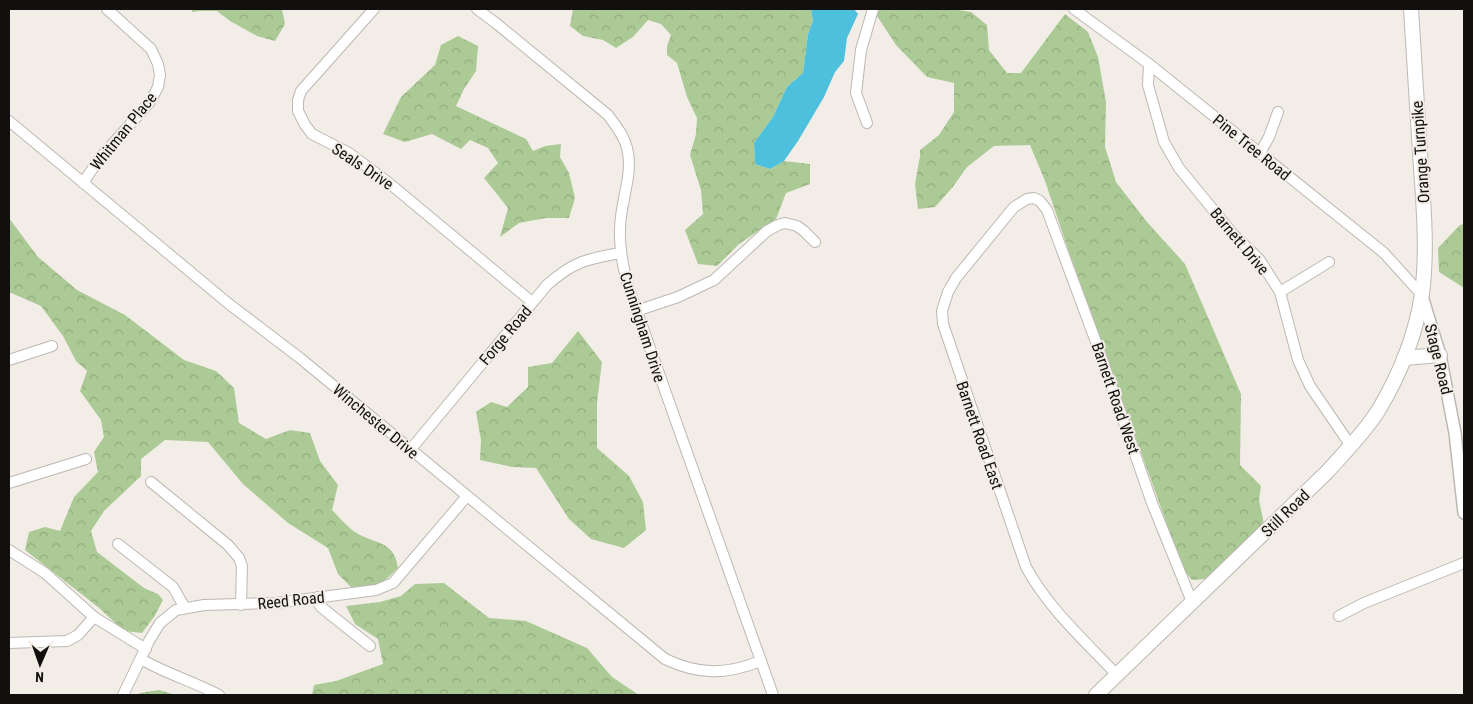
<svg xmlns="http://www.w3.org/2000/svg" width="1473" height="704" font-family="'Roboto Condensed',sans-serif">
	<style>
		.forest { fill: url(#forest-crowns) }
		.water { fill: #4cc0dc }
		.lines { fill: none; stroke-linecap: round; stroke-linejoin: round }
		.minor-casing { stroke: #bdb8b2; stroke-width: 12 }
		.tertiary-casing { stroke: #bdb8b2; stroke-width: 14 }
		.secondary-casing { stroke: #bdb8b2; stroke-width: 16 }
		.minor { stroke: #fff; stroke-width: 10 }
		.tertiary { stroke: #fff; stroke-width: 11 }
		.secondary { stroke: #fff; stroke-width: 14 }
		.labels { text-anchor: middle; stroke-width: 4; stroke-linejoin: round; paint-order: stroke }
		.street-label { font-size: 16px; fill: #12100e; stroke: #f3ede8 }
	</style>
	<defs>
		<pattern id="forest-crowns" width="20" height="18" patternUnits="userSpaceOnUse" patternTransform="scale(1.25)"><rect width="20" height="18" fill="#acca95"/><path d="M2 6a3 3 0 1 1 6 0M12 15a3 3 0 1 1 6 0" fill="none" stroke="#93ac7f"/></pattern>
	</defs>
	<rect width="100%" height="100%" fill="#f3ede8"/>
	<g class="forest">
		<path d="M192,9h90l3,15 -10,17 -18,-5 -27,-15 -13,-10h-17l-8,1z"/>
		<path d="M573,9h238l2,12 -5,13 -5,39 -16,14 -14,30 -19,26 1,21 15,5 14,-8 26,3v20l-24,9 -10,26 -37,25 -22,22 -19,-2 -13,-34 18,-16 -2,-24 -11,-35 6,-21 1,-16 -10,-21 -10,-34 -10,-8v-9l4,-11 -10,-11 -13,-4 -15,17 -17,11 -13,-8 -20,-4 -13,-10z"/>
		<path d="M879,9h74l18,3 16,13 2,25 18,23h14l44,-59 23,18 10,25 8,45 -1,45 11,35 31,40 38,42 56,130 -1,71 21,21 -2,14 5,24 -57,55 -15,1 -9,-11 -115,-320 -23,-68 -15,-36 -36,1 -27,21 -15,21 -17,19 -17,2 -3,-25 5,-28v-6l19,-15 15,-23v-29l-27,-6 -31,-32 -19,-29z"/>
		<path d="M458,36l20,10 -2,25 -12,18 -8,17 70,33 7,12 12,-5 16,-2 -1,13 9,16 6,25 -6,20h-23l-27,5 -19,14 8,-29 -24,-30 14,-15 -10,-15 -18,-8 -9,9 -29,-15 -27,8 -22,-8 18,-37 34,-32 6,-20z"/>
		<path d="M9,218l29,39 39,33 48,25 59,45 32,11 18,17 5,35 27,16 24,-9 20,3 10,28 18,24 -6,25c7,7 13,14 20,20 20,15 42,8 46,38l-19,18 -28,1 -13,-13 -10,-26 -40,-25 -45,-39 -35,-42 -43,-2 -24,19v17l-37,35 -13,20 6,21 47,36 14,6 5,6 -9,17 -12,16 -18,-2 -26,-24 -73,-57 4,-18 16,-5 15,4 14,-34 24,-25 -4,-20 10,-15 -3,-17 -21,-29 7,-20 -11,-10 -13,-25 -22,-30 -32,-14z"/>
		<path d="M1464,224v64l-25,-16 -1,-24 22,-23z"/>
		<path d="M578,331l24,31 -5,41v45l32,28 14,26 3,28 -22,18 -33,-9 -22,-20 -33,-51 -24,-1 -32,-7 1,-20 -5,-28 15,-10 16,5 21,-20v-20l24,-4z"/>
		<path d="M444,583l45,35 37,3 61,27 25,29 27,18h-327l2,-10 22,-4 47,-17 -5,-25 -23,-15 -9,-18 34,-4 21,-6 14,-12z"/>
		<path d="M159,690l17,5h-38l2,-2z"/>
	</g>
	<path class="water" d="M811,9h43l4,5 -11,24 -3,23 -9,11 -11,25 -26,44 -14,20 -14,8 -15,-5 -1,-21 19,-26 14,-30 16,-14 5,-39 5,-13z"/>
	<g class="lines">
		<g class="minor-casing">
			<g id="minor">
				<path d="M374,9l-73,82 -3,9v11l7,14 7,9 37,19 40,30 143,119"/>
				<path d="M477,9l20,15 111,91c7,10 16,20 19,33 7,26 -7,54 -7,81 -1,20 3,38 8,57l145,409"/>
				<path d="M1074,9l75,55 235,189 38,42"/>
				<path d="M1149,64l-1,21 16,57 15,26 54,66 26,25 21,33 18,68 12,26 41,60"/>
				<path d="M9,121l220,183 71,54 365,301c34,16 60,16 96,2"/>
				<path d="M867,123l-11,-30 5,-43 12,-41"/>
				<path d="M1260,153l9,-16 9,-25"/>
				<path d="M83,183l16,-24 51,-57 8,-15 2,-12 -2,-11 -7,-15 -44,-40"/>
				<path d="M1280,292l49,-30"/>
				<path d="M636,311l42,-14 36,-17 53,-49 11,-6 7,-2 12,3 7,5 11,11"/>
				<path d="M9,360l43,-14"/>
				<path d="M411,449l136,-164c26,-23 39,-26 73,-32"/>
				<path d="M151,482l77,63 11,13 3,8 -1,39"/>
				<path d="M9,483l77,-24"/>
				<path d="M118,544l55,43 12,21"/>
				<path d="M9,550l36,23 49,44 52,32"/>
				<path d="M318,597v6l3,4 49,39"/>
				<path d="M1339,616l25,-13 100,-40"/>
				<path d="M9,643l58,-2 11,-6 16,-18"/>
				<path d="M141,659c25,15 52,22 78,36"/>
				<path d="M1117,675c-32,-34 -69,-67 -91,-108l-83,-243 -1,-13 6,-19 8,-14 58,-71 13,-8 7,-1 6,3 7,9 49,132 56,161 40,99"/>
				<path d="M123,695l26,-54 11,-18 16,-13 28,-5 72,-2 100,-13 17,-7 74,-87"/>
			</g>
		</g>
		<g class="tertiary-casing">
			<path id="tertiary" d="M1422,296l18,59 15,78 9,80"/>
		</g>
		<g class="secondary-casing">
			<g id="secondary">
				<path d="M1404,358l36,-3"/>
				<path d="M1096,695l231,-223c18,-20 37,-39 51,-61 21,-35 38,-77 44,-117 6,-47 1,-94 -2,-141 -3,-48 -6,-96 -9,-144"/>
			</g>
		</g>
		<use href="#minor" class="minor"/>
		<use href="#tertiary" class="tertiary"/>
		<use href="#secondary" class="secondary"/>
	</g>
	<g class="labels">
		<g class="street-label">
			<text transform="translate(123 131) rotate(-51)" y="6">Whitman Place</text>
			<text transform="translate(1252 147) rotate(39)" y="6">Pine Tree Road</text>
			<text transform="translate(1420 152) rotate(-94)" y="6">Orange Turnpike</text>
			<text transform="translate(363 166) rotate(34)" y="6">Seals Drive</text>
			<text transform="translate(1240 241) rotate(50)" y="6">Barnett Drive</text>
			<text transform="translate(643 327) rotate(72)" y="6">Cunningham Drive</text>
			<text transform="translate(505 335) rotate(-50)" y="6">Forge Road</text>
			<text transform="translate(1439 359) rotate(76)" y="6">Stage Road</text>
			<text transform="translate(1116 398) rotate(71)" y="6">Barnett Road West</text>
			<text transform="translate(376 421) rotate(40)" y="6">Winchester Drive</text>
			<text transform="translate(980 435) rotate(71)" y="6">Barnett Road East</text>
			<text transform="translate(1285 513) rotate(-44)" y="6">Still Road</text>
			<text transform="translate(291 600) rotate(-6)" y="6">Reed Road</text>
		</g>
	</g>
	<rect width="1473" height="704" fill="none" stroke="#12100e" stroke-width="20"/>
	<g transform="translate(40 664) rotate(182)" stroke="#f3ede8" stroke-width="4" paint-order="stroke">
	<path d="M0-4L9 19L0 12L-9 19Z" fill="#12100e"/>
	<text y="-8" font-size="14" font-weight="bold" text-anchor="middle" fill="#12100e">N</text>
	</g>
</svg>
